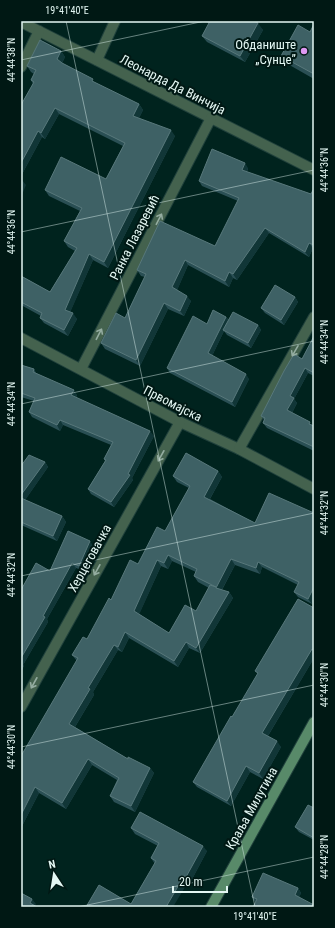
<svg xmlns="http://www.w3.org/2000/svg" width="335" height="928" font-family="'Roboto Condensed',sans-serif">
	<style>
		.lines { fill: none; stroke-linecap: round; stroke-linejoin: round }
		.minor-casing { stroke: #20413c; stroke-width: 12 }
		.secondary-casing { stroke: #20413c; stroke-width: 12 }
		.minor { stroke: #44624e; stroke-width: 10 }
		.secondary { stroke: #588a69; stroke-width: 10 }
		.wall { fill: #2a4f54; fill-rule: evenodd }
		.shaded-wall { fill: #113637 }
		.building { fill: #3e6165; stroke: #58787b; fill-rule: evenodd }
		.oneway { stroke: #94aca0 }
		.ticks { fill: none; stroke: #e3f7f3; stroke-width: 1; stroke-opacity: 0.45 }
		.poi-dot { fill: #de98f2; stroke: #001814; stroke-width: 1.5 }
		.labels { text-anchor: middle; stroke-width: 4; stroke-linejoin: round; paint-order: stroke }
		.poi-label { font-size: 13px; fill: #e3f7f3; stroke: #001814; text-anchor: end }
		.street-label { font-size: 13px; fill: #e3f7f3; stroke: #001814 }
		.neatline { fill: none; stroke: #e3f7f3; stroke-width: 1.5 }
		.ticks-label { font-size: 10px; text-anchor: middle; fill: #e3f7f3 }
	</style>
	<rect width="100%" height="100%" fill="#00231e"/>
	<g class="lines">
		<g class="minor-casing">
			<g id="minor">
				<path d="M21,22l293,148"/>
				<path d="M97,60l18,-39"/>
				<path d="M21,67l18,-36"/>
				<path d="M21,338l159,84 59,27 75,40"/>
				<path d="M81,369l130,-251"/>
				<path d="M239,449l75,-132"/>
				<path d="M21,707l159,-285"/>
			</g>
		</g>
		<g class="secondary-casing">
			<path id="secondary" d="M211,907l103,-185"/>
		</g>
		<use href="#minor" class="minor"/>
		<use href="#secondary" class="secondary"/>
	</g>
	<g class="wall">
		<path d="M204,21h50l9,9 -18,32 -38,-20 -5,-6 7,-13z"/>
		<path d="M314,24v55l-28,-16 -5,-7 29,-24z"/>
		<path d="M61,51l4,6 -3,6 34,20 43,21 4,6 -4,8 36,18 -67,132 -15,-8 -23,52 7,7 -9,17 -24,-13 -4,-5 1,-2 -20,-11v-29l29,16 25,-41 -7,-4 -4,-6 16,-30 -31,-15 -4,-6 61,-11 17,-33 -64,-32 -14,25 -3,-2 -21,39v-71l12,-21 -2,-4 3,-6 -3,-2 -4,-6z"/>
		<path d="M248,168l-1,4 64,22 3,-3v57h-1l-4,9 -40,-24 -32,47 -4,-2 -4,9 -41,-22 -11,25 14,11 -7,15 -16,-7 -28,57 -35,-17 -4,-6 24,-25 20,-41 -4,-1 -4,-6 78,-24 23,-45 -36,-15 -3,-5z"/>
		<path d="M295,297l3,5 -14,23 -19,-12 -4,-5z"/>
		<path d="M226,317l3,3 29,5 3,5 -10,18 -24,-13 -3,-4 -12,25 37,23 -14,28 -65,-34 -3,-5 40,-44z"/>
		<path d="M314,336v40l-6,-3 -14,26 3,4 -5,10 22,13v25l-47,-23 -4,-5 1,-3 -3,-4 41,-57z"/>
		<path d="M21,365l13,4 2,4 41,22 -1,3 78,38 -22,42 1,2 -19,27 -23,-13 -3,-5 17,-28 -1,-2 7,-14 -48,-20 -3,6 -28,-14 -3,-5 5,-11 -13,-4z"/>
		<path d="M45,462l3,5 -23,33 37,16 4,6 -9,19 -36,-16v-59z"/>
		<path d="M218,471l4,6 -12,22 45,24 14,-30 43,111 -14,-7 -4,-5 4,-7 -36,-18 -2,7 -25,-9 -13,25 7,2 4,6 -33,55 -11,-5 -11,19 -49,-29 -7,14 -4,-2 -25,42 1,3 -19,32 53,32 22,9 4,5 -19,39 -21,-10 -4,-6 7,-16 -25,-15 -26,44 -27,-16 -18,35 56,-167 -5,-6 15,-16 24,-39 27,-36 27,-33 24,-43 -12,-6 -4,-6zM172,561l24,11 -2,4 4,6 11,6 -13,23 -27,22 -30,-19 22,-48 7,3z"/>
		<path d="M93,546l-11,24 -6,-2 -29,51 1,3 -25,43 1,1 -3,5 29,-100z"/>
		<path d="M314,608v50l-46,78 13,11 -18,32 -13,-7 -19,34 -34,-19 -4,-5 65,-108 -3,-3z"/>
		<path d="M314,808v32l-15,-8 -4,-5z"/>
		<path d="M131,828l76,23 -17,32 -2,-1 -57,22 24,-40 -4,-6 7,-12 -23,-12z"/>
		<path d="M298,888l3,5 -2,4 -44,5 -3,-5z"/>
	</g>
	<g class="shaded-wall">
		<path d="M258,23l5,7 -18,32 -5,-6z"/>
		<path d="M61,51l4,6 -4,8 -4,-6z"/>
		<path d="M139,104l4,6 -6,12 -4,-6z"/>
		<path d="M55,108l4,6 -14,25 -4,-6z"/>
		<path d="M171,130l4,6 -67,132 -4,-6z"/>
		<path d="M38,131l4,6 -21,39v-13z"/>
		<path d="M245,163l3,5 -3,7 -3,-5z"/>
		<path d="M22,180l4,5 -5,12v-14z"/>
		<path d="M265,228l4,5 -32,47 -4,-6z"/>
		<path d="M309,243l4,5 -4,9 -4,-5z"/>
		<path d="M89,254l4,6 -24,55 -4,-5z"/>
		<path d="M185,260l3,5 -12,28 -4,-6z"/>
		<path d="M229,272l4,6 -4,9 -4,-6z"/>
		<path d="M187,296l4,5 -7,15 -4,-5z"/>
		<path d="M295,297l3,5 -14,23 -3,-5z"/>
		<path d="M164,303l4,6 -28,57 -4,-6z"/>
		<path d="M73,313l4,6 -9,17 -4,-6z"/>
		<path d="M226,317l3,4 -6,9 1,1 -13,27 -3,-5z"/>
		<path d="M258,325l3,5 -10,18 -3,-5z"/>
		<path d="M305,368l3,5 -14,26 3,4 -6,12 -4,-5 3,-14z"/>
		<path d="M246,374l3,5 -14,28 -3,-5z"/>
		<path d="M74,390l3,5 -2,5 -4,-5z"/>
		<path d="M60,420l3,5 -3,6 -3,-6z"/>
		<path d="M150,431l4,5 -22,42 1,2 -19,27 -3,-5 17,-28z"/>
		<path d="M45,462l3,5 -25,36 -2,-3v-5z"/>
		<path d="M218,471l4,6 -14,25 -4,-5z"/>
		<path d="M62,516l4,6 -9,19 -4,-5z"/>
		<path d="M90,541l3,5 -11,24 -3,-4z"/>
		<path d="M168,555l4,6 -4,8 -4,-6z"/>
		<path d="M231,559l4,6 -15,28 -4,-5z"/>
		<path d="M157,560l4,6 -23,51 -4,-6z"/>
		<path d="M258,562l4,5 -2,7 -4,-6z"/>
		<path d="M72,563l4,5 -29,51 1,3 -25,43 1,1 -3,5v-13l22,-42z"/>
		<path d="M314,587v13l-2,4 -4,-5z"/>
		<path d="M229,592l4,6 -33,55 -4,-5z"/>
		<path d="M125,632l4,6 -7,14 -4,-5z"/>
		<path d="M186,642l3,6 -11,19 -4,-6z"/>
		<path d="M114,645l4,5 -25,42 1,3 -21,35 -4,-6 19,-36z"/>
		<path d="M312,649l2,3v6l-48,81 -4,-6z"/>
		<path d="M277,741l4,6 -18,32 -4,-6z"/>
		<path d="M88,759l4,6 -26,44 -4,-6z"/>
		<path d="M246,766l4,6 -19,34 -4,-5z"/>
		<path d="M150,768l4,5 -19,39 -4,-6z"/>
		<path d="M35,787l4,6 -18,35v-13z"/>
		<path d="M203,846l4,5 -17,32 -4,-6z"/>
		<path d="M184,876l4,6 -15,25h-7z"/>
		<path d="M298,888l3,5 -3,7 -3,-5z"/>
		<path d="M32,899l4,5 -2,3 -4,-4z"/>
	</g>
	<g class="building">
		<path d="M210,21h44l4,2 -18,33 -38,-20z"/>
		<path d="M314,24v50l-33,-18 17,-31 12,7z"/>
		<path d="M40,40l21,11 -4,8 5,4 31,16 -1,2 47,23 -6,12 38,14 -67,132 -15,-8 -24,56 8,3 -9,17 -24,-12 2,-5 -21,-11v-26l29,16 27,-44 -13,-7 18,-33 -37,-18 16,-33 45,22 19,-36 -70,-35 -14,25 -3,-2 -17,32v-58l13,-23 -3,-2 5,-10 -9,-4z"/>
		<path d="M212,149l33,14 -3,7 69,24 2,-4 1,1v54l-5,-2 -4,9 -40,-24 -32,46 -4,-2 -4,9 -40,-21 -13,27 15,9 -7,15 -16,-8 -28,57 -35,-17 15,-30 9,5 21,-44 -9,-4 23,-49 55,25 24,-48 -40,-17z"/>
		<path d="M275,285l20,12 -14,23 -20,-12z"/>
		<path d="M213,310l13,7 -18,36 38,21 -14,28 -65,-34 26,-52 14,8z"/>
		<path d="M233,312l25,13 -10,18 -25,-13z"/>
		<path d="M314,336v37l-9,-5 -15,28 4,2 -7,12 23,12 -1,2 5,2v21l-51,-24 2,-5 -4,-2 23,-45 10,-17 8,5z"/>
		<path d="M21,365l13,4 -1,3 41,18 -3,5 79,36 -22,43 2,1 -19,27 -23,-13 18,-29 -2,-1 9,-17 -53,-22 -3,5 -28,-13 6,-14 -14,-5z"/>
		<path d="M186,453l32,18 -14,26 51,26 14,-30 45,20v74l-6,12 -14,-7 5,-10 -41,-20 -2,6 -25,-9 -15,29 13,4 -33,56 -10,-6 -12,19 -49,-29 -7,15 -4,-2 -26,43 2,1 -21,35 59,35v-2l22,11 -19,38 -21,-10 9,-18 -31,-19 -26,44 -27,-16 -14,28v-59l57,-98 -6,-3 11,-18 4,2 22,-41 2,2 19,-40 8,4 19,-37 8,4 25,-45 -17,-10zM168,555l29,14 -3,7 22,11 -6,-2 -14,26 -11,-6 -16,28 -35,-22 23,-51 7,3z"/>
		<path d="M29,455l16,7 -24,33v-29z"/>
		<path d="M21,498l41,18 -9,20 -32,-14z"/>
		<path d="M68,531l22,10 -11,25 -7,-3 -29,53 2,1 -24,41v-68l15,-27 14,8z"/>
		<path d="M298,599l16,9v42l-2,-1 -50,84 15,8 -18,32 -13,-7 -19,35 -34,-19 38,-66 1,1 26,-44 -3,-2z"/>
		<path d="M308,805l6,3v30l-19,-11z"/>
		<path d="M140,812l63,34 -17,31 -2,-1 -18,31h-80l13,-22 32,19 25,-43 -5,-3 8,-15 -28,-15z"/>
		<path d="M263,873l35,15 -3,7 19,10v2h-61l4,-8 -5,-2z"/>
		<path d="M21,893l11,6 -2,4 7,4h-16z"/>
	</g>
	<defs><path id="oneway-shaft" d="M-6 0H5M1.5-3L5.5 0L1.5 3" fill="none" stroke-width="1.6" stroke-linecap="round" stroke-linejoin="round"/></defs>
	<g class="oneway">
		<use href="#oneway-shaft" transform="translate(159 219) rotate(-63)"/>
		<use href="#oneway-shaft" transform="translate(99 334) rotate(-63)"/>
		<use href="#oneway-shaft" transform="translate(295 351) rotate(120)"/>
		<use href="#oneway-shaft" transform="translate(161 456) rotate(119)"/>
		<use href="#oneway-shaft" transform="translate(97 570) rotate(119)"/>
		<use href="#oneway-shaft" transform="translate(34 683) rotate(119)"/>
	</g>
	<path class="ticks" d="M66,21l189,886M21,60l184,-39M21,232l293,-62M21,404l293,-63M21,576l293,-63M21,747l293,-62M78,907l236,-50"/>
	<circle class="poi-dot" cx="304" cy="51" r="4"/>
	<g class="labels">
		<g class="poi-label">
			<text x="296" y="49">Обданиште<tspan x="296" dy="15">„Сунце”</tspan></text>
		</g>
		<g class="street-label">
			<text transform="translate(173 84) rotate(27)" y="5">Леонарда Да Винчија</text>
			<text transform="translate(134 237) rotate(-63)" y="5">Ранка Лазаревић</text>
			<text transform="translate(173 403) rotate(27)" y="5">Првомајска</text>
			<text transform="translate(89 558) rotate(-61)" y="5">Херцеговачка</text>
			<text transform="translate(251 808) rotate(-61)" y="5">Краља Милутина</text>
		</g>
	</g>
	<rect width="335" height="928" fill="none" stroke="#001814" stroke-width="44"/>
	<g transform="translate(54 874) rotate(348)" stroke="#001814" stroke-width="3" paint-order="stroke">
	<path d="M0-3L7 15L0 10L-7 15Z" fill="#e3f7f3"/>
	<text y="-6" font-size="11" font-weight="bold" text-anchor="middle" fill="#e3f7f3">N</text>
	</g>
	<path d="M173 886v6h54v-6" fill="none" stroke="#e3f7f3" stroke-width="2"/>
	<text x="179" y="886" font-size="12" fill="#e3f7f3" stroke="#001814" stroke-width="3" paint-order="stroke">20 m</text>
	<rect x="22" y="22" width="291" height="884" class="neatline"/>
	<g class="ticks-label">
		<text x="67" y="14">19°41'40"E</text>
		<text transform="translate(11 60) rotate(-90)" y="4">44°44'38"N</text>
		<text transform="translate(324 170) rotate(-90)" y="4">44°44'36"N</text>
		<text transform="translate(11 232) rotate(-90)" y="4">44°44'36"N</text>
		<text transform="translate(324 342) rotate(-90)" y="4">44°44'34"N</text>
		<text transform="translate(11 404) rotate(-90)" y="4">44°44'34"N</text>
		<text transform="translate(324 513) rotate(-90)" y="4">44°44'32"N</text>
		<text transform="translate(11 575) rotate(-90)" y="4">44°44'32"N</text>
		<text transform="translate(324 685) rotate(-90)" y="4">44°44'30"N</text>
		<text transform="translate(11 747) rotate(-90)" y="4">44°44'30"N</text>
		<text transform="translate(324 857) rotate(-90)" y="4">44°44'28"N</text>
		<text x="255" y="920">19°41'40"E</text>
	</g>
</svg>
